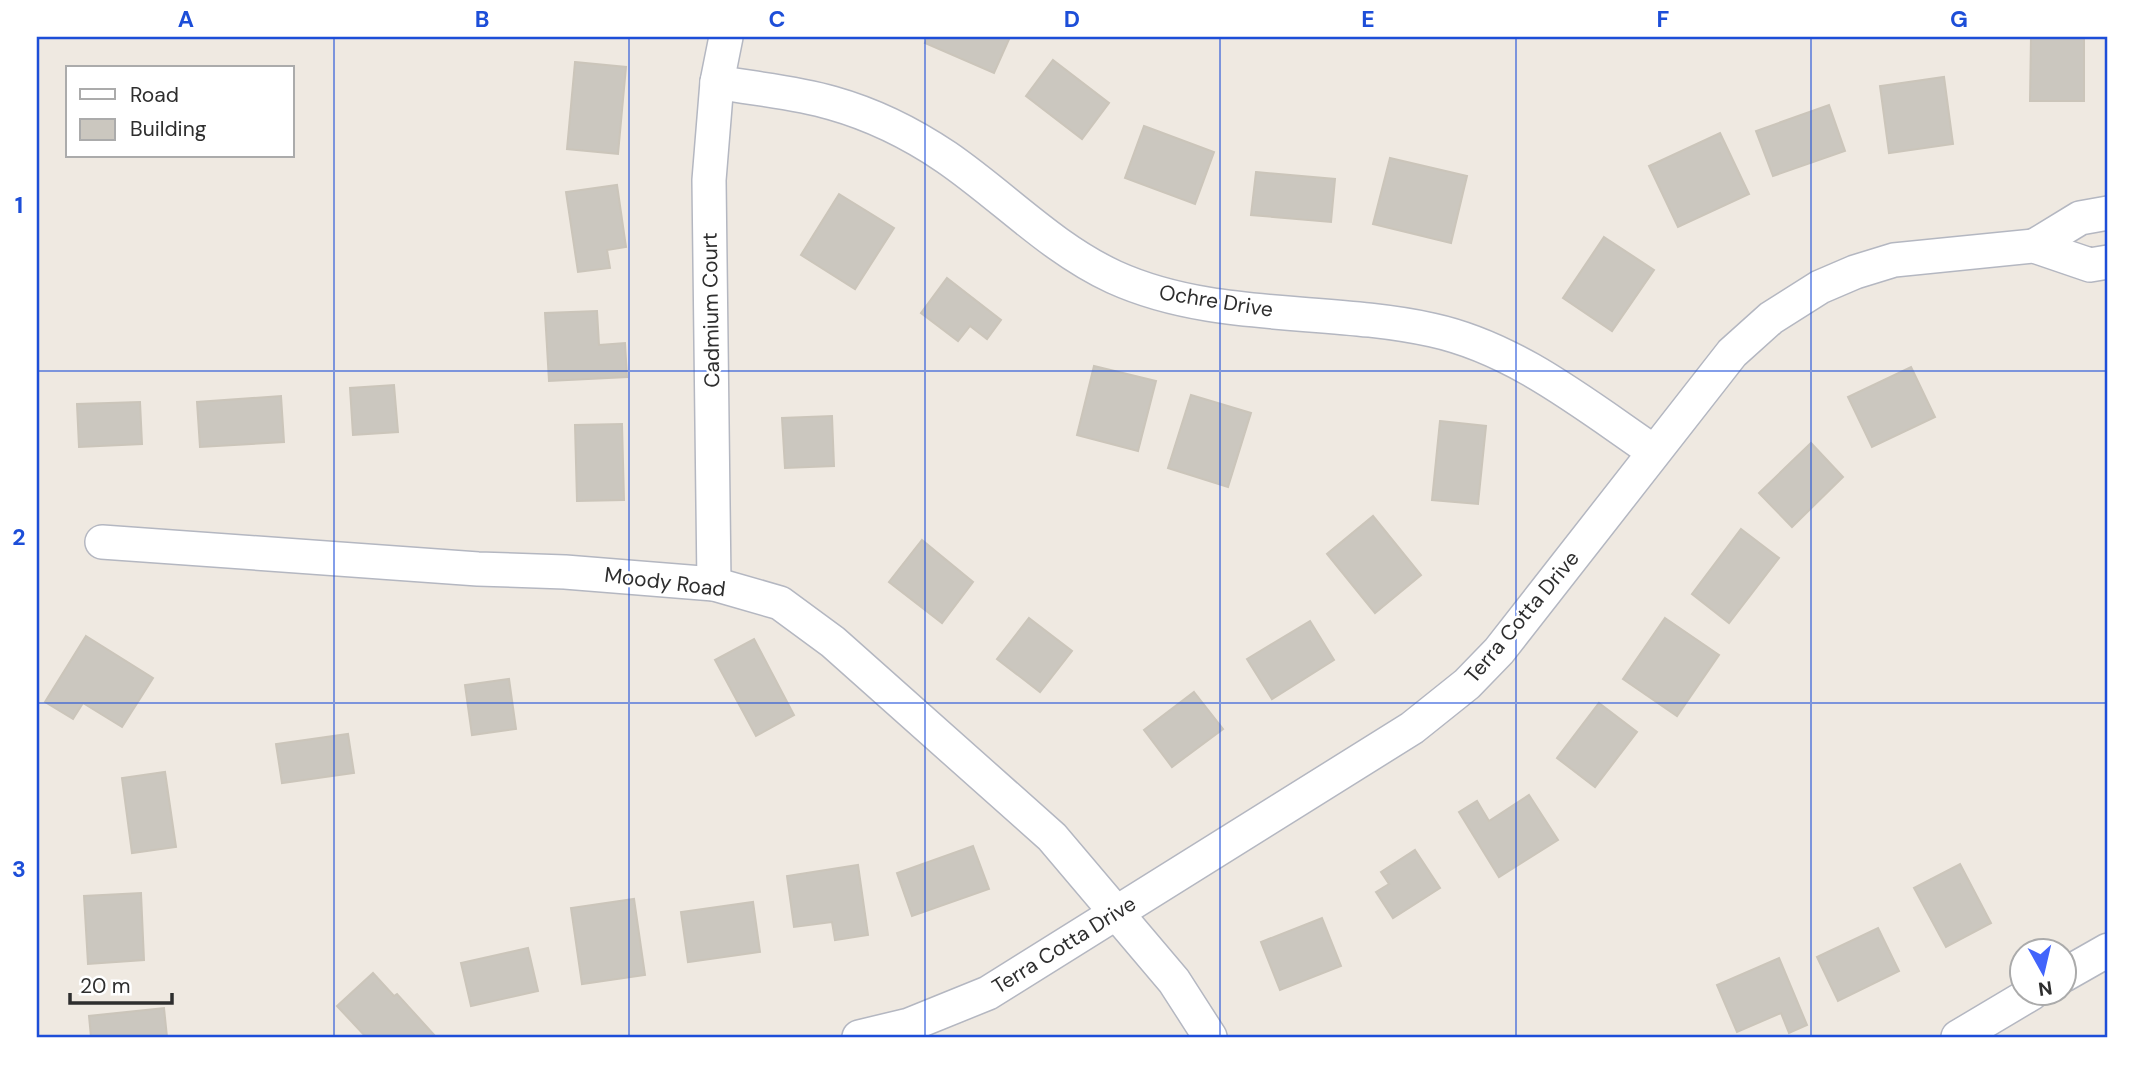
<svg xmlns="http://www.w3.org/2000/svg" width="2145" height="1074" font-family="'DM Sans',sans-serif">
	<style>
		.building { fill: #cbc7bf; stroke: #cbc5ba; stroke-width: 2 }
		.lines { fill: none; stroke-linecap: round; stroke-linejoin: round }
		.street-casing { stroke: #b4b7c1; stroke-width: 36 }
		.street { stroke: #fff; stroke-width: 33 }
		.grid { fill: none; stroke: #1d4ed8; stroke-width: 2; stroke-opacity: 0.55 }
		.labels { text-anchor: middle; stroke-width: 5; stroke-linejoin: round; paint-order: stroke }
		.street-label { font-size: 21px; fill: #2e2e2e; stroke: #fff }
		.neatline { fill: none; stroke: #1d4ed8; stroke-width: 2.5 }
		.grid-label { font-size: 23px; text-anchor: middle; font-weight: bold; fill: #1d4ed8 }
	</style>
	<rect width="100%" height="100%" fill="#efe9e1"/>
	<g class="building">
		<path d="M928,37h82l-16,36 -69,-30z"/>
		<path d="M2031,37h53v64h-54z"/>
		<path d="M1053,60l56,43 -27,36 -56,-43z"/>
		<path d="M575,62l51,5 -8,87 -51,-5z"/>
		<path d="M1944,77l9,67 -64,9 -9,-67z"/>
		<path d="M1829,105l16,46 -72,25 -17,-45z"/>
		<path d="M1144,126l70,26 -19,52 -70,-26z"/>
		<path d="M1720,133l29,61 -71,33 -29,-61z"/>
		<path d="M1390,158l77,18 -16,67 -78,-19z"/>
		<path d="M1256,172l79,7 -4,43 -80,-7z"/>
		<path d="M617,185l9,62 -19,3 3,18 -32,4 -12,-80z"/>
		<path d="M839,194l55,34 -39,61 -54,-34z"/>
		<path d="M1604,237l50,33 -42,61 -49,-33z"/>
		<path d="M947,278l54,42 -14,19 -17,-13 -12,15 -37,-28z"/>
		<path d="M597,311l2,34 26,-2 2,34 -78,4 -4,-68z"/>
		<path d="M1094,366l62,15 -18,70 -61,-16z"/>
		<path d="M1911,367l24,50 -63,30 -24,-50z"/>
		<path d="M394,385l4,47 -45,3 -3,-47z"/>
		<path d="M1191,395l60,18 -23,74 -60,-19z"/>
		<path d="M281,396l3,46 -84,5 -3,-45z"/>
		<path d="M140,402l2,42 -63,3 -2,-43z"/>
		<path d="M832,416l2,50 -49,2 -3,-50z"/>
		<path d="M1440,421l46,5 -8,78 -46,-4z"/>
		<path d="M622,424l2,76 -47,1 -2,-76z"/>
		<path d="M1811,443l32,34 -51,50 -33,-34z"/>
		<path d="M1373,516l48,59 -46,38 -48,-59z"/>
		<path d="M1741,529l38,29 -50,65 -37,-29z"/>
		<path d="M922,540l51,42 -31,41 -53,-41z"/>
		<path d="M1029,618l43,33 -32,41 -43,-33z"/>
		<path d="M1665,618l54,37 -42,61 -54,-37z"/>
		<path d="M1310,621l24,39 -62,39 -25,-40z"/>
		<path d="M86,636l67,42 -31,49 -39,-24 -10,16 -28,-17z"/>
		<path d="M754,639l40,76 -38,21 -41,-76z"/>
		<path d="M509,679l7,50 -44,6 -7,-50z"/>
		<path d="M1194,692l29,37 -51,38 -28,-37z"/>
		<path d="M1599,703l38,29 -42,55 -38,-29z"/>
		<path d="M348,734l6,39 -72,10 -6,-39z"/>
		<path d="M165,772l11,75 -44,6 -10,-75z"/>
		<path d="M1529,795l29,45 -59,37 -40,-65 18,-11 12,20z"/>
		<path d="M973,846l16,43 -77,27 -15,-43z"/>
		<path d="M1415,850l25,38 -47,30 -17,-26 13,-8 -8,-12z"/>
		<path d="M1960,864l31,59 -45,24 -32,-59z"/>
		<path d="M858,865l10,70 -33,5 -3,-18 -38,5 -7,-51z"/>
		<path d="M141,893l3,67 -56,4 -4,-68z"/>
		<path d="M634,899l11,76 -63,9 -11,-76z"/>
		<path d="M753,902l7,50 -72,10 -7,-50z"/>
		<path d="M1322,918l19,48 -61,24 -19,-48z"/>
		<path d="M1878,928l21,43 -61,30 -21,-44z"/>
		<path d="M528,948l10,43 -67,15 -10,-43z"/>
		<path d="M1779,958l28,67 -18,8 -8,-20 -44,19 -20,-47z"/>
		<path d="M373,973l21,23 3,-2 39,43h-70l-29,-31z"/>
		<path d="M164,1008l3,29h-76l-2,-21z"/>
	</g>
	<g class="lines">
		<g class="street-casing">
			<g id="street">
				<path d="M717,82c38,7 78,10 115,21 39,11 80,31 114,54 57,39 105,91 168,120 99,45 213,30 318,53 83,18 152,74 221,121"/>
				<path d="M2034,246l46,-28 28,-5"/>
				<path d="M102,542l376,27 87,3 149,12 66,19 53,39 219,195 122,144 36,56"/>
				<path d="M714,584l-5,-404 8,-98 9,-45"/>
				<path d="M2064,975l44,-25"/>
				<path d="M859,1037l50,-12 79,-32 424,-265 55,-44 32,-33 233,-298 39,-35 49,-31 35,-15 39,-12 140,-14 56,19 18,-3"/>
				<path d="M1958,1037l74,-44"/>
			</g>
		</g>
		<use href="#street" class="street"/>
	</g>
	<path class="grid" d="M334,37v1000M629,37v1000M925,37v1000M1220,37v1000M1516,37v1000M1811,37v1000M37,371h2071M37,703h2071"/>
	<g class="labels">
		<g class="street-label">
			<text transform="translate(1216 301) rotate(9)" y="7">Ochre Drive</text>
			<text transform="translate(711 310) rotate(-91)" y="7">Cadmium Court</text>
			<text transform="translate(665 582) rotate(7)" y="7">Moody Road</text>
			<text transform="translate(1522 617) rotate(-50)" y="7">Terra Cotta Drive</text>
			<text transform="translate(1064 945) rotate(-32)" y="7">Terra Cotta Drive</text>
		</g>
	</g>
	<rect width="2145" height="1074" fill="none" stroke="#ffffff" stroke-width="77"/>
	<rect x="66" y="66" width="228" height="91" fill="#ffffff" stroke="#ababab" stroke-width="2"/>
	<rect x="80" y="89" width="35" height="10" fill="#ffffff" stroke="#ababab" stroke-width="2"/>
	<text x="130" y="102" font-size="21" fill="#2e2e2e">Road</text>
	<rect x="80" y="119" width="35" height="21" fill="#cbc7bf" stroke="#ababab" stroke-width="2"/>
	<text x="130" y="136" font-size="21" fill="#2e2e2e">Building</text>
	<g transform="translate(2043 972) rotate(172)"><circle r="33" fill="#ffffff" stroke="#ababab" stroke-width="2"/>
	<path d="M0-5L12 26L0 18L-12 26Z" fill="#4264fb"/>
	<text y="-10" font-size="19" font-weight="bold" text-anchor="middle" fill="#2e2e2e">N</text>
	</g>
	<path d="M70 993v10h102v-10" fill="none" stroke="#2e2e2e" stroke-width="3.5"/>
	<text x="80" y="993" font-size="21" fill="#2e2e2e" stroke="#ffffff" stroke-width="5" paint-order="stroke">20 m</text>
	<rect x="38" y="38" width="2068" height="998" class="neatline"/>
	<g class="grid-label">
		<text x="186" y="27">A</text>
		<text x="482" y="27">B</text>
		<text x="777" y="27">C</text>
		<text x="1072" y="27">D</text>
		<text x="1368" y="27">E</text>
		<text x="1663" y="27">F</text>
		<text x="1959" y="27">G</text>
		<text x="19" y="213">1</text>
		<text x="19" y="545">2</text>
		<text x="19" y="877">3</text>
	</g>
</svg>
